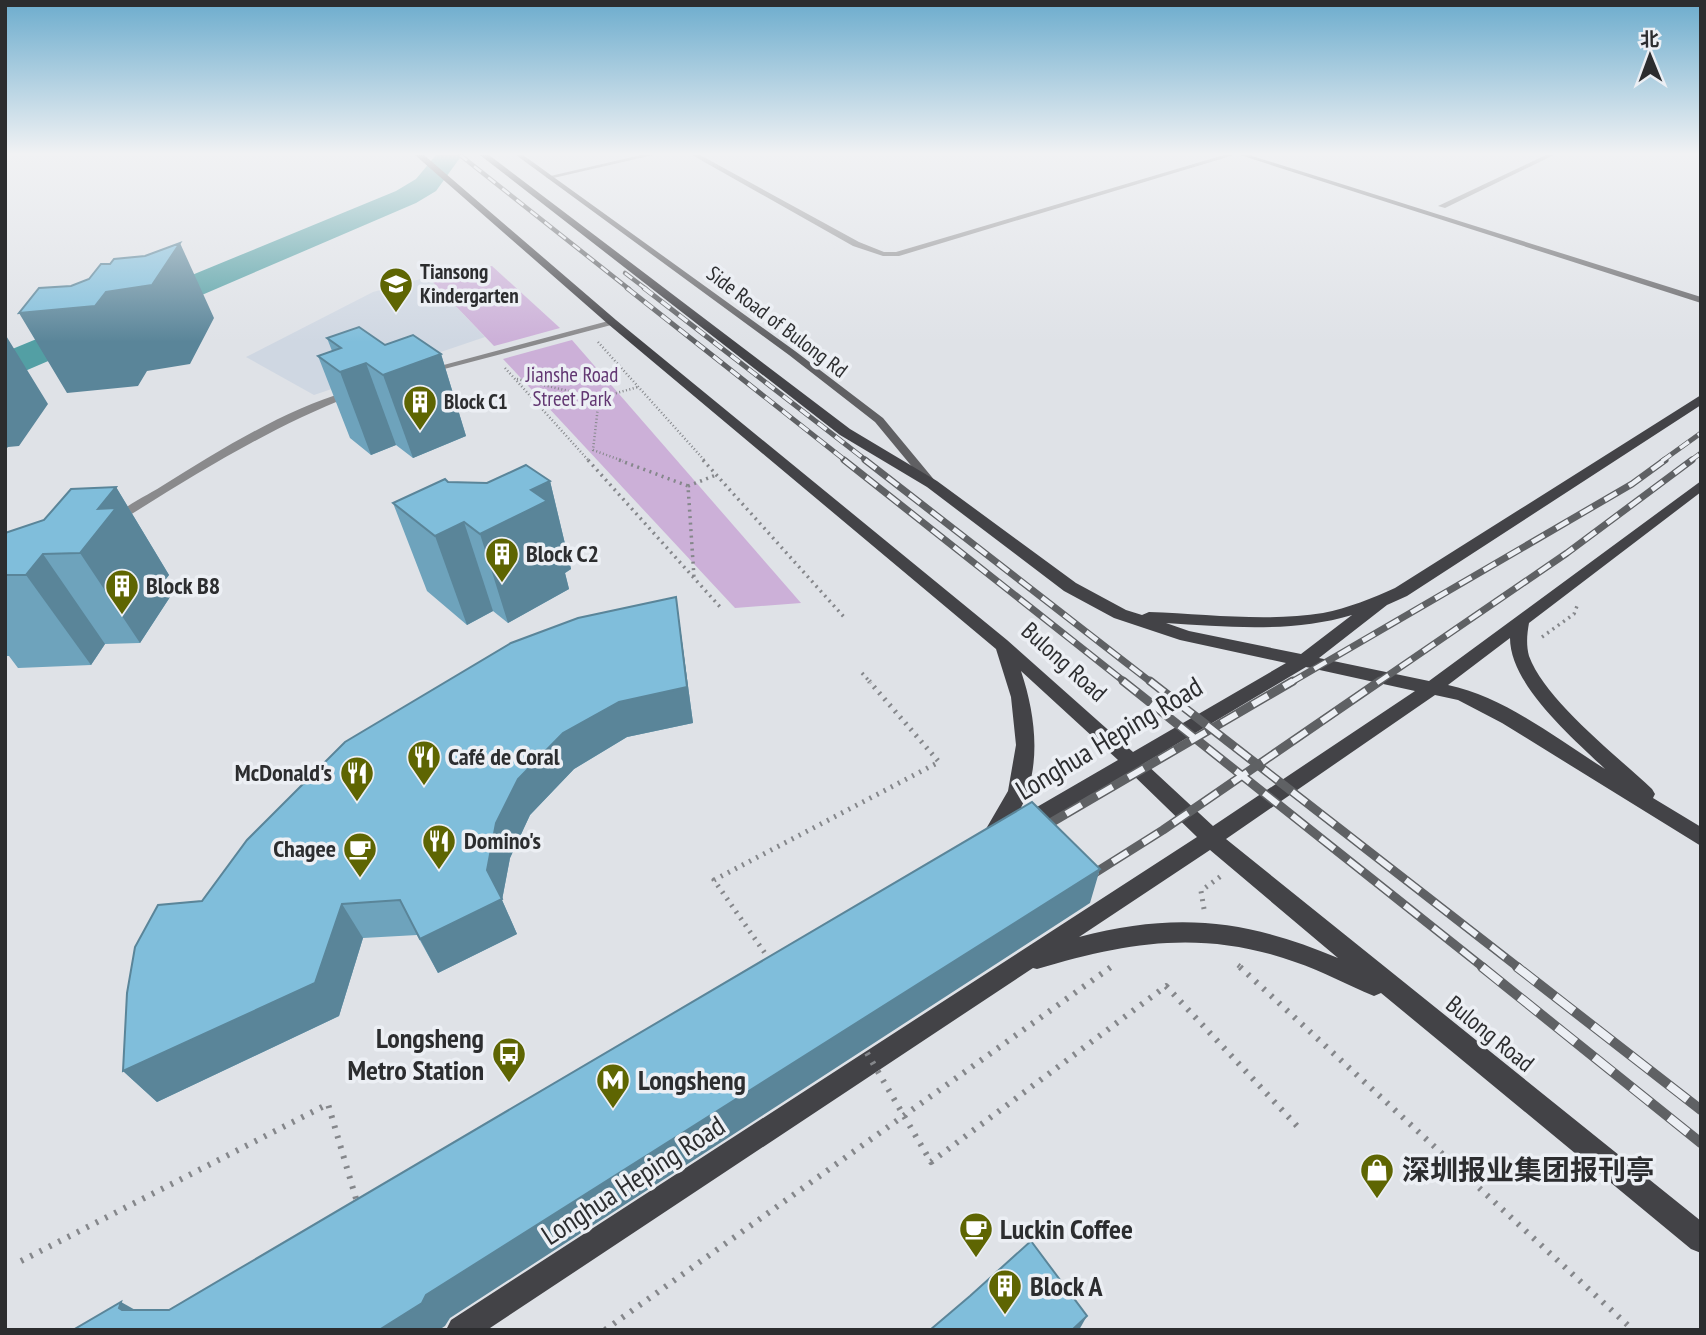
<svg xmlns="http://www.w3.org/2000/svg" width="1706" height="1335" font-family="'PT Sans Narrow','Noto Sans SC',sans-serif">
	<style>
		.built { fill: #cfd7e2 }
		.green { fill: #ccb0d8 }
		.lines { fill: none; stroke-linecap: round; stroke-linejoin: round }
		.river { fill: #539fa4; fill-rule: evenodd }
		.path-far3 { stroke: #85878b; stroke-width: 2.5; stroke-dasharray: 1 2.5; stroke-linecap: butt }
		.path-far2 { stroke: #85878b; stroke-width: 3.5; stroke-dasharray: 2 4.5; stroke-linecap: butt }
		.path-far1 { stroke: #85878b; stroke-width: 5; stroke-dasharray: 2 6; stroke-linecap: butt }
		.path { stroke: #85878b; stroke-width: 6; stroke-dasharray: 2.5 8; stroke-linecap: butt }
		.lane { fill: #8a8a8c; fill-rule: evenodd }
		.street { fill: #8a8a8c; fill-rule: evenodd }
		.secondary { fill: #606063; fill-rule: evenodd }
		.primary { fill: #434347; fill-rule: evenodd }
		.rail-far4-casing { stroke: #5f6164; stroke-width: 4.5 }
		.rail-far3-casing { stroke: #5f6164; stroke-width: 5 }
		.rail-far2-casing { stroke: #5f6164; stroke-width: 7 }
		.rail-far1-casing { stroke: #5f6164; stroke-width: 9 }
		.rail-casing { stroke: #5f6164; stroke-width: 10 }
		.rail-far4 { stroke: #eceff4; stroke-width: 2.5; stroke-dasharray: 9; stroke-linecap: butt }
		.rail-far3 { stroke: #eceff4; stroke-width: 3.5; stroke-dasharray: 11; stroke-linecap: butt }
		.rail-far2 { stroke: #eceff4; stroke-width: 4.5; stroke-dasharray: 14; stroke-linecap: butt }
		.rail-far1 { stroke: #eceff4; stroke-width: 6; stroke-dasharray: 18; stroke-linecap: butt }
		.rail { stroke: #eceff4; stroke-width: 8; stroke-dasharray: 24; stroke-linecap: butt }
		.path-bridge { stroke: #85878b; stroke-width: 6; stroke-dasharray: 2.5 8; stroke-linecap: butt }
		.wall { fill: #6ea3bc }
		.shaded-wall { fill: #5a8599 }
		.building { fill: #80bedb; stroke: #5a8599; stroke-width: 2 }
		.labels { text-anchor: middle; stroke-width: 7; stroke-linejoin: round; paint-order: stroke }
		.far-poi-label { font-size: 21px; font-weight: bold; fill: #2c2d2f; stroke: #eceff4; text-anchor: start }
		.far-street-label { font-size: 21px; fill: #2c2d2f; stroke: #eceff4 }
		.far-park-label { font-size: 21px; fill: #623772; stroke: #eceff4 }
		.poi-label { font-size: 24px; font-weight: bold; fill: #2c2d2f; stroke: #eceff4; text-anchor: start }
		.street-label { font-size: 24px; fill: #2c2d2f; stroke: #eceff4 }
		.near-street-label { font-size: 28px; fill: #2c2d2f; stroke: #eceff4 }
		.near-poi-label { font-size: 28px; font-weight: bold; fill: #2c2d2f; stroke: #eceff4; text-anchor: start }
	</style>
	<rect width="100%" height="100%" fill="#dfe2e7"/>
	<path class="built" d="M428,277l57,60 -171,58 -68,-38 127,-65z"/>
	<g class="green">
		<path d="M492,266l68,62 -66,18 -66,-69z"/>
		<path d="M572,340l229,263 -66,5 -232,-249z"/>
	</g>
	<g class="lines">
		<path class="river" d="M436,155h26l-26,36 -20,12 -398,171 -13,3v-25l391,-161 20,-12z"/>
		<g class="path-far3">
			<path d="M598,342l107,119"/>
			<path d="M505,368l84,93"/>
			<path d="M517,379l82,19 -6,52 30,11"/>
			<path d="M599,398l39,-11"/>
		</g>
		<g class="path-far2">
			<path d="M588,460l133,148"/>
			<path d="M619,460l69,26 6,91"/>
			<path d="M703,460l141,157"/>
			<path d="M688,486l28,-11"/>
			<path d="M1542,637l32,-23 3,-8"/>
			<path d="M862,673l9,10"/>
		</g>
		<g class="path-far1">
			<path d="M1204,909l-3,-18 20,-15"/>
			<path d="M769,959l-55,-79 225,-118 -70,-81"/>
			<path d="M1238,965l4,3"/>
		</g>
		<g class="path">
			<path d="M1240,967l393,363"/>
			<path d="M21,1261l307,-157 29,98"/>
			<path d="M605,1330l506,-363"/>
		</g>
		<g class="lane">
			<path d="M612,320l4,2 -1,2 -186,49 -4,-3z"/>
			<path d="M348,391l4,3 -1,2c-82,32 -155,78 -229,124h-8l-1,-2c13,-13 33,-22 49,-32 58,-36 120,-75 186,-95z"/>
		</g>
		<g class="street">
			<path d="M641,155h12l-104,24 -3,-2z"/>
			<path d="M692,155h8l159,87 25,10h12l328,-97h10l-335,101h-16l-30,-10z"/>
			<path d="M1546,155h8l-109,53 -7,-2z"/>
		</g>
		<g class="secondary">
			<path d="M516,155h7l272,196 88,67 53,64v4h-8l-53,-64 -86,-67z"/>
			<path d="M1240,155h9l452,142v6z"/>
		</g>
		<path class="primary" d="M415,155h9l192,165 391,320 126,112 153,-89 -106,-23 -66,-22 -50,-27 -137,-104 -87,-52 -360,-280h9l361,274 87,52 139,102 50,27 16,5 7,-3c56,2 119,10 174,1 25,-5 50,-15 72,-25l306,-193v10l-294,191 -20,9 -68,53 110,23 272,-200v11l-172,131c-2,11 -3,22 0,33 16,44 88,100 123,133l3,5 -2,4 48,29v19l-199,-123 -44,-23 -23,-5 -209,144 475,382v32l-10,-4 -310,-256 -7,3c-27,-11 -52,-25 -79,-34 -92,-33 -168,-20 -258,7l-4,-1 -546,362h-41l5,-10 746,-483 -67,-65 -98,58 -7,2 -7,-2 -3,-6 3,-6 100,-58 -97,-89c17,51 22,108 -10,154 -8,10 -12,19 -25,15l-3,-6 25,-43 8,-46 -5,-48 -15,-48 -388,-325zM1352,615l-51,39 -112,-23 -23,-8c61,4 126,10 186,-8zM1510,638c0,47 63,100 95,131 -48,-30 -100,-72 -157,-84zM1306,667l109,24 -202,135 -68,-63zM1210,850l128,108c-92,-39 -163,-46 -259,-21z"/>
		<g class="rail-far4-casing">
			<g id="rail-far4">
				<path d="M460,155l169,134"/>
				<path d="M625,273l21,16"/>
			</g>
		</g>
		<g class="rail-far3-casing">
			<g id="rail-far3">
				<path d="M627,288l219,173"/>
				<path d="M644,288l223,173"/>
				<path d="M1662,461l39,-28"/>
				<path d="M1690,461l11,-8"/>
			</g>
		</g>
		<g class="rail-far2-casing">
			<g id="rail-far2">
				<path d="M844,460l282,223"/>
				<path d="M865,460l287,223"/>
				<path d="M1290,683l342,-199 33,-24"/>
				<path d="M1377,683l190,-130 125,-93"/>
			</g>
		</g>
		<g class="rail-far1-casing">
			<g id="rail-far1">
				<path d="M1123,681l361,287"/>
				<path d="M1150,681l369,287"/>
				<path d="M1035,832l258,-151"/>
				<path d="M1082,881l81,-51 217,-149"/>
			</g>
		</g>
		<g class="rail-casing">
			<g id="rail">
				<path d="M1482,967l219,176"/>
				<path d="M1517,967l184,143"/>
			</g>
		</g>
		<use href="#rail-far4" class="rail-far4"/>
		<use href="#rail-far3" class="rail-far3"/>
		<use href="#rail-far2" class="rail-far2"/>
		<use href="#rail-far1" class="rail-far1"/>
		<use href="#rail" class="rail"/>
		<path class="path-bridge" d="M867,1053l64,109 235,-176 131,140"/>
	</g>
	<g class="wall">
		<path d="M327,338l58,7 56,9 25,82 -53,22 -17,-13 -25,10 -21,-17 -32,-82 14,-5z"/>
		<path d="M550,481l21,88 -6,4 4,16 -61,34 -15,-12 -26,14 -40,-34 -34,-88 55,-21 39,1z"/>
		<path d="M116,487l53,88 -7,9 8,13 -30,46 -35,1 -14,21 -73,3 -9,-12h-4v-123l39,-13z"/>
		<path d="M676,597l17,126 -66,14 -53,32 -44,46 -20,43 -8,42 15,34 -79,39 -21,-38 -54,3 -24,78 -182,86 -34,-31 79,-170z"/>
	</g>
	<g class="shaded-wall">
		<path d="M180,243l34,75 -24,46 -43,7 -9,15 -71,7 -48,-80z"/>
		<path d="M5,334l43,70 -29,42 -11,1 -3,3z"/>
		<path d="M441,354l25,82 -53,22 -30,-83z"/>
		<path d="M366,363l30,82 -25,10 -31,-83z"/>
		<path d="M550,481l21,88 -6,4 4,16 -61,34 -28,-89 51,-44z"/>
		<path d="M116,487l53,88 -7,9 8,13 -30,46 -60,-90 18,-44z"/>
		<path d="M464,522l29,89 -26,14 -32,-89z"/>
		<path d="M43,554l62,90 -14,21 -65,-90z"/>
		<path d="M676,597l17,126 -66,14 -53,32 -44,46 -20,43 -8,42 15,34 -79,39 -18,-34 67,-69 9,-47 22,-44 45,-46z"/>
		<path d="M1100,869l-10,34 -640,415 -5,8 -6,4h-60l47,-35z"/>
		<path d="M342,904l21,34 -24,78 -182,86 -34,-31z"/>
		<path d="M121,1302l41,23 -40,-15 -3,-2z"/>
		<path d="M1087,1316l-8,14h-7z"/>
	</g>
	<g class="building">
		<path d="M180,243l-28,42 -46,7 -11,14 -76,7 20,-25 32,-2 18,-7 12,-15h9l4,-5 31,-3z"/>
		<path d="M359,327l26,18 28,-10 28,19 -58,21 -17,-12 -26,9 -22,-16 23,-8 -14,-10z"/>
		<path d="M526,465l24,16 -19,9 16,11 -67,33 -16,-12 -29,14 -42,-33 52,-24 3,3 39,1z"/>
		<path d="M116,487l-18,22 18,-1 -36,45 -37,1 -17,21h-21v-42l39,-13 27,-31z"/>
		<path d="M676,597l11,90 -68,15 -56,31 -45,46 -22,44 -9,47 15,29 -82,40 -20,-39 -58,4 -27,79 -192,88 4,-78 8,-46 23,-42 44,-4 45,-61 98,-98 166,-99 67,-25z"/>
		<path d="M1032,802l68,67 -674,426 -4,8 -43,27h-306l48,-28 -2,6 3,2h47z"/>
		<path d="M1031,1241l56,75 -15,14h-142l40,-34z"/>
	</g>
	<linearGradient id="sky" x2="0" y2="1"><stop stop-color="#6caccd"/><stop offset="0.45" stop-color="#f1f2f4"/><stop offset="1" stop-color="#f1f2f4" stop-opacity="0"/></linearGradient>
	<rect width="1706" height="342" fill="url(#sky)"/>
	<defs>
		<g id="school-pin" transform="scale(1.75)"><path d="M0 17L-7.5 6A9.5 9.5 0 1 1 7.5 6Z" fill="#5e6502" stroke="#eceff4"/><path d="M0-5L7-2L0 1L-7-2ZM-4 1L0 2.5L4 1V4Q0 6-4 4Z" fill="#fff"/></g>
		<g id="building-pin" transform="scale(1.75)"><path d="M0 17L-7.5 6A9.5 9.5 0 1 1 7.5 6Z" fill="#5e6502" stroke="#eceff4"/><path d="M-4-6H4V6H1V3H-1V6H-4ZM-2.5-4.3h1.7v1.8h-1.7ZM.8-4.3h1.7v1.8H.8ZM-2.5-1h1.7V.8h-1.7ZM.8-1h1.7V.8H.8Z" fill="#fff"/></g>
		<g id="restaurant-pin" transform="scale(1.75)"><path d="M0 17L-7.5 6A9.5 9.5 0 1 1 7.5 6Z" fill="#5e6502" stroke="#eceff4"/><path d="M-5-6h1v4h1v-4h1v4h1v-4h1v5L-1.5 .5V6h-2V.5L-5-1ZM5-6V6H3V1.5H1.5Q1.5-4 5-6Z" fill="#fff"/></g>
		<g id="cafe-pin" transform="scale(1.75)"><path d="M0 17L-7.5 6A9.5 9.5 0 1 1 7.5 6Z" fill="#5e6502" stroke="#eceff4"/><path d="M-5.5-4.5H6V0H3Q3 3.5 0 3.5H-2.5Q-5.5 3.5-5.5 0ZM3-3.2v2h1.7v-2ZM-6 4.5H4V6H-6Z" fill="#fff"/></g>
		<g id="bus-pin" transform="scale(1.75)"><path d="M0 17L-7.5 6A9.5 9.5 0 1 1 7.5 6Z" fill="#5e6502" stroke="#eceff4"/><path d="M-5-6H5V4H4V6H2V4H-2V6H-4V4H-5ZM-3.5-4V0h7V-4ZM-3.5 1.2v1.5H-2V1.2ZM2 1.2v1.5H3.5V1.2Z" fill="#fff"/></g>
		<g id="metro-pin" transform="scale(1.75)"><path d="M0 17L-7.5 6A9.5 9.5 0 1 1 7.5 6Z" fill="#5e6502" stroke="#eceff4"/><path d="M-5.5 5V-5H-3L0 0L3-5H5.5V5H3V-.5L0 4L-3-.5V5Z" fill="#fff"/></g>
		<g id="shop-pin" transform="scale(1.75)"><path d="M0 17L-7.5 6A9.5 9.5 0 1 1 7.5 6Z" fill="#5e6502" stroke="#eceff4"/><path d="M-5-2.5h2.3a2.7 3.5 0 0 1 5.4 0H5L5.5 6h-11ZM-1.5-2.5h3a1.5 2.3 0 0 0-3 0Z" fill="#fff"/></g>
	</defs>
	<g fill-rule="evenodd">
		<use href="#school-pin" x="396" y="284"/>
		<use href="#building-pin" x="420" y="402"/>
		<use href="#building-pin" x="502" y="554"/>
		<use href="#building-pin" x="122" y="586"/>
		<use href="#restaurant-pin" x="424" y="757"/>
		<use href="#restaurant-pin" x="357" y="773"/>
		<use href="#restaurant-pin" x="439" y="841"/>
		<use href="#cafe-pin" x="360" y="849"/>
		<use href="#bus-pin" x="509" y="1054"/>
		<use href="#metro-pin" x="613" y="1080"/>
		<use href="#shop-pin" x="1377" y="1170"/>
		<use href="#cafe-pin" x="976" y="1229"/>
		<use href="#building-pin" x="1005" y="1286"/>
	</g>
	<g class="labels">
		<g class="far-poi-label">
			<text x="420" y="279">Tiansong<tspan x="420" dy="24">Kindergarten</tspan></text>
			<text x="444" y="409">Block C1</text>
		</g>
		<g class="far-street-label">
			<text transform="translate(777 322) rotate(37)" y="7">Side Road of Bulong Rd</text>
		</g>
		<g class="far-park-label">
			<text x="572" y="382">Jianshe Road<tspan x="572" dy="24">Street Park</tspan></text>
		</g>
		<g class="poi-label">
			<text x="526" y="562">Block C2</text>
			<text x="146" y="594">Block B8</text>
			<text x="448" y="765">Café de Coral</text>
			<text x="332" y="781" text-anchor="end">McDonald's</text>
			<text x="464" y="849">Domino's</text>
			<text x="336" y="857" text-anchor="end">Chagee</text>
		</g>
		<g class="street-label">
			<text transform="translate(1064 662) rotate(42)" y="8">Bulong Road</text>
			<text transform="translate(1490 1034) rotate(39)" y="8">Bulong Road</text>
		</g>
		<g class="near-street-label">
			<text transform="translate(1109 738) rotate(-31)" y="10">Longhua Heping Road</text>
			<text transform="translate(633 1180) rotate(-33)" y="10">Longhua Heping Road</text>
		</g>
		<g class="near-poi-label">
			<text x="484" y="1048" text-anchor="end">Longsheng<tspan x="484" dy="32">Metro Station</tspan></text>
			<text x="638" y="1090">Longsheng</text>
			<text x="1402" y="1180">深圳报业集团报刊亭</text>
			<text x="1000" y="1239">Luckin Coffee</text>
			<text x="1030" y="1296">Block A</text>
		</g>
	</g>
	<rect width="1706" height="1335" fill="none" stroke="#2c2d2f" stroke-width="14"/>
	<g transform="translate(1650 56) rotate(359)" stroke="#eceff4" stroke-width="5" paint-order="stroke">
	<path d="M0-5L12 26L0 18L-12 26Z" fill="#2c2d2f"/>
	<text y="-10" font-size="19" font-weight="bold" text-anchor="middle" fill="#2c2d2f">北</text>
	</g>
</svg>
